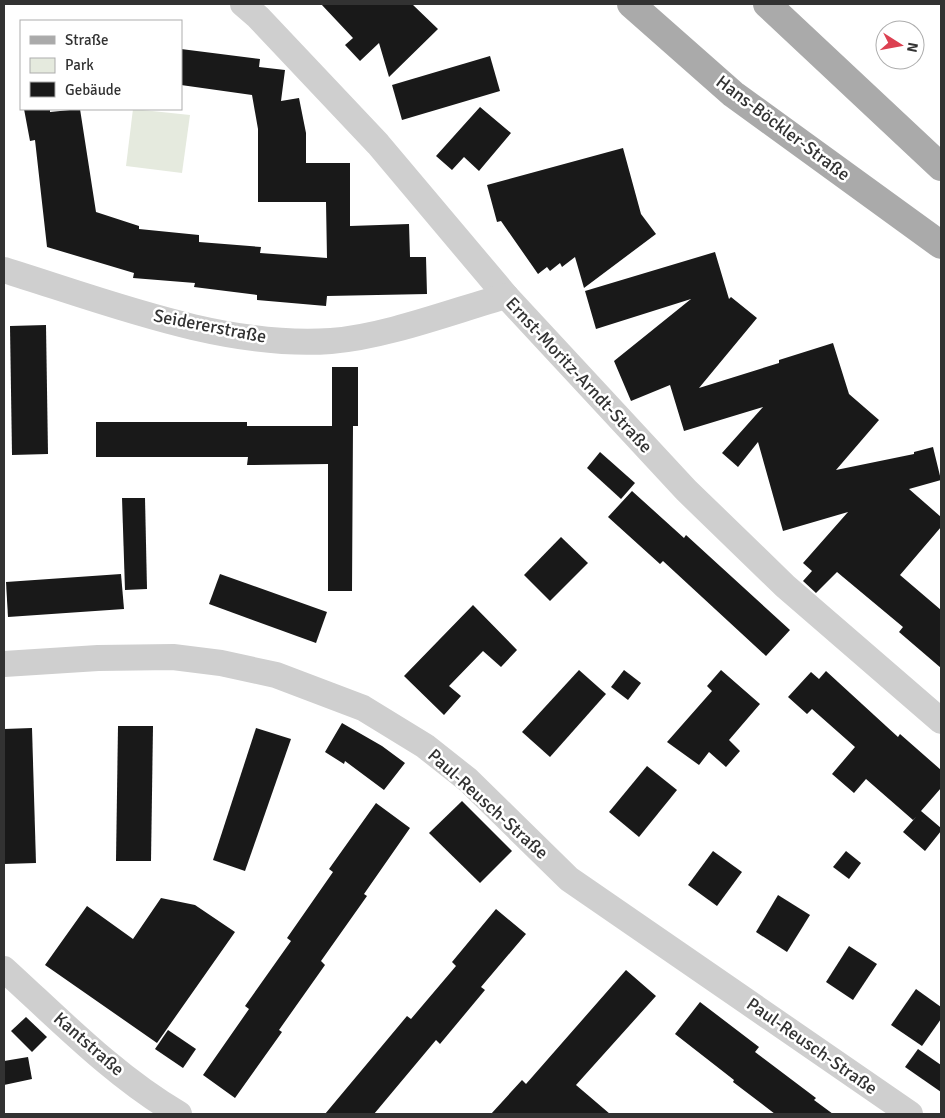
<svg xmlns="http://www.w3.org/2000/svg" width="945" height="1118" font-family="Signika,sans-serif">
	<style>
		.green { fill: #e5eade }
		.building { fill: #191919 }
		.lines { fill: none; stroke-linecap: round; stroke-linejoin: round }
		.minor { stroke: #cfcfcf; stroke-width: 26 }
		.primary { stroke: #aaa; stroke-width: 28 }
		.labels { text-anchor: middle; stroke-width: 5; stroke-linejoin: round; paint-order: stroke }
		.street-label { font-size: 18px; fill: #323232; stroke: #fff }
	</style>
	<rect width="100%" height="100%" fill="#fff"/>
	<path class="green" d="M133,109l57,6 -8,58 -56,-7z"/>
	<g class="building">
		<path d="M321,4h91l26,25 -49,48 -10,-34 -19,18 -15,-16 8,-7z"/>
		<path d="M181,49l79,10 -1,8 26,3 -4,31 18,-3 7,35v30h44v63l59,-2 1,33h16l1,37 -100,2 -1,10 -69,-6v-5l-63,-8 1,-4 -62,-5 1,-5 -87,-26 -12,-107 -5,1 -6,-32h26v3l30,-3 16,103 43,14v3l60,6v7l62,5 -1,6 67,5 -1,-56h-68v-73l-6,-34 -71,-10z"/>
		<path d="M490,56l10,35 -98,29 -10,-35z"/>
		<path d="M480,107l31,26 -32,38 -15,-14 -12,13 -16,-14z"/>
		<path d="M623,148l18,66 15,20 -72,54 -9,-31 -13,10 -2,-4 -10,8 -3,-4 -9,7 -37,-53 -4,1 -10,-37z"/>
		<path d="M715,252l14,47 2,-2 26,21 -58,70 80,-25v-3l54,-17 16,51 30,26 -43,50 78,-16v-2l19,-5 8,33 -32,9 32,28v10l-41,48 41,35v58l-42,-36 4,-5 -66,-55 -21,21 -13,-12 9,-10 -9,-8 45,-51 -65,19 -25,-89 -20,25 -16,-14 41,-46 -79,24 -14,-46 -39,16 -17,-40 77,-62 -95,30 -11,-38z"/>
		<path d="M46,325l2,129 -36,1 -2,-129z"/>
		<path d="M332,367h26v59h-5l-1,165h-24v-127l-81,1 1,-8h-152v-35h151v4h85z"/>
		<path d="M600,452l35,31 -14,16 -34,-31z"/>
		<path d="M632,491l52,47 2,-3 104,95 -24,26 -103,-95 -3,3 -52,-47z"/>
		<path d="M122,498h23l2,91 -22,1z"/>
		<path d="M561,537l27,26 -38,38 -26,-26z"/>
		<path d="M121,574l3,35 -116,8 -2,-35z"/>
		<path d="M220,574l107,38 -11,31 -107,-39z"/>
		<path d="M473,605l44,45 -16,17 -18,-16 -34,35 12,10 -17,19 -40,-39z"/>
		<path d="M579,670l27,24 -56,63 -28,-25z"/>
		<path d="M624,670l17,13 -13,17 -17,-13z"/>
		<path d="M721,670l39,34 -31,36 11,11 -14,16 -17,-15 -10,13 -32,-23 45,-51 -5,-5z"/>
		<path d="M826,671l72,66 2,-3 41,36v18l-20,23 20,17v3l-16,20 -22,-19 13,-15 -3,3 -47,-41 -12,14 -22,-19 23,-27 -43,-38 -5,5 -19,-17 23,-25 8,7z"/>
		<path d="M342,723l40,23 23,17 -21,27 -39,-29 -1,3 -19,-12z"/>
		<path d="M118,726h35l-2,135h-35z"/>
		<path d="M32,728l4,135 -32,1v-135z"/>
		<path d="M256,728l35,11 -46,132 -32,-11z"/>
		<path d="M647,766l30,24 -38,47 -30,-25z"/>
		<path d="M462,801l50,50 -32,32 -51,-50z"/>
		<path d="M376,803l34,25 -46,66 3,2 -46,65 4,4 -46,65 3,2 -47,66 -32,-23 46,-66 -4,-3 46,-65 -4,-3 46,-66 -4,-3z"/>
		<path d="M713,851l29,21 -25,34 -29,-21z"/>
		<path d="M846,851l15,12 -12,16 -16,-12z"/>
		<path d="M778,895l32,20 -23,37 -31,-20z"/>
		<path d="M161,898l34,7 40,27 -78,111 -112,-78 42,-59 46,33z"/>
		<path d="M496,909l30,25 -45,53 4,3 -45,54 -4,-4 -62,74h-49l82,-98 4,3 45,-53 -4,-4z"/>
		<path d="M849,946l28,18 -24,36 -27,-18z"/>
		<path d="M626,970l30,26 -80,89 34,29h-119l31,-34 4,4z"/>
		<path d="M916,989l25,18v12l-19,27 -31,-21z"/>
		<path d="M700,1002l59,45 -4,5 61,46 -2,2 19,14h-58l-42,-32 1,-2 -59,-46z"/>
		<path d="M26,1017l21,20 -15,15 -21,-21z"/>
		<path d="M168,1030l28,19 -13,19 -28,-19z"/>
		<path d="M918,1049l23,16v27l-36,-25z"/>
		<path d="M28,1057l4,22 -28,6v-24z"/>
	</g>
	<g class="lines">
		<g class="minor">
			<path d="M243,4l15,13 120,127 128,152 180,194 99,96 156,135"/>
			<path d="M4,270c100,31 221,79 327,71 54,-4 122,-30 175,-45"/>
			<path d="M4,664l94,-6 75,-1 48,6 55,12 87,33 62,38 43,34 101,99 341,235"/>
			<path d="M4,969c55,50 110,107 175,145"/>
		</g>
		<g class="primary">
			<path d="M631,4l102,90 208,151"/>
			<path d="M767,4l174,163"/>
		</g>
	</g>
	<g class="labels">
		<g class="street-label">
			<text transform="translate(783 128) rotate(37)" y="6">Hans-Böckler-Straße</text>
			<text transform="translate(210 326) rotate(11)" y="6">Seidererstraße</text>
			<text transform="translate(579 375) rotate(47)" y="6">Ernst-Moritz-Arndt-Straße</text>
			<text transform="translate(488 804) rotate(42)" y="6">Paul-Reusch-Straße</text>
			<text transform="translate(89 1044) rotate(41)" y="6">Kantstraße</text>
			<text transform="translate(812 1046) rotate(35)" y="6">Paul-Reusch-Straße</text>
		</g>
	</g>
	<rect width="945" height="1118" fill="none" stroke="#323232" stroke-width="10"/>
	<rect x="20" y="20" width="162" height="90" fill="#ffffff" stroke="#adadad"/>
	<rect x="30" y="36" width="25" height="8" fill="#aaaaaa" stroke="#adadad"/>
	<text x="65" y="45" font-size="15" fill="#323232">Straße</text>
	<rect x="30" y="58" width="25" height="15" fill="#e5eade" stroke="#adadad"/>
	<text x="65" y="70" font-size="15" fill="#323232">Park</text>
	<rect x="30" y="82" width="25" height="15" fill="#191919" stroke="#adadad"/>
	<text x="65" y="95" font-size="15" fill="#323232">Gebäude</text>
	<g transform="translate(900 45) rotate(101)"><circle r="24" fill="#ffffff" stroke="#adadad"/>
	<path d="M0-4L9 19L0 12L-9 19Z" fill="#dc4051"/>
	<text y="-8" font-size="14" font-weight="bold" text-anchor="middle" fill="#323232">N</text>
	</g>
</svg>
